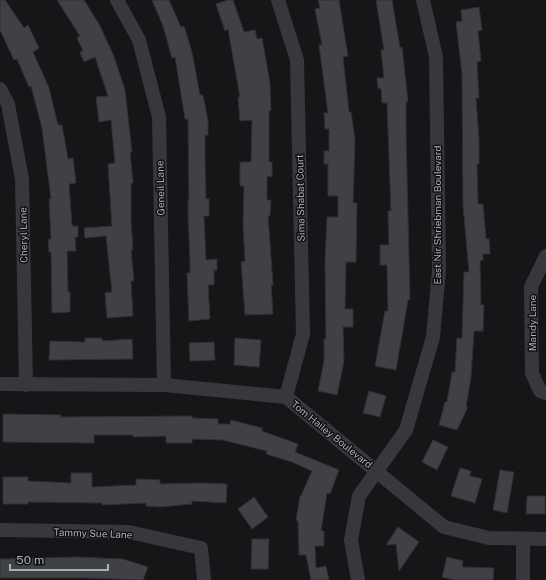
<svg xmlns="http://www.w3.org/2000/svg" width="546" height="580" font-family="'Public Sans',sans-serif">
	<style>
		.building { fill: #404145; stroke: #303034 }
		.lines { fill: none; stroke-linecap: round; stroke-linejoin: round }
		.minor { stroke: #37383d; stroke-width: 14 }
		.labels { text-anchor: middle; stroke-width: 3; stroke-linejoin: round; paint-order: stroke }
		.street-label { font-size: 10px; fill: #a8adb8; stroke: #111113 }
	</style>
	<rect width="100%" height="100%" fill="#161618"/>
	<g class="building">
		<path d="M0,0h5l19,28 4,-3 11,23 -6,4 16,36 9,37h4l6,34 5,-1 3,25 -7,1 3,42h6v11h-3l1,14h-9l1,41h2v20l-18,1 -1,-61h-2l-1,-13h3l-2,-40h2l-9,-71 -11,-42 -2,1 -12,-28 -3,1 -14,-30z"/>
		<path d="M57,0h27l15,24 14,30 12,36 7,62h-2l3,31h-2v36l2,31h-2l3,31h-3l2,35 -26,2 -2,-25 7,-1 -6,-56 -21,2 -1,-10 28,-2 -4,-62 7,-1 -4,-43 -12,2 -3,-25 12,-1 -13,-39 -11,5 -4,-10 3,-1 -6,-13 3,-2z"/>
		<path d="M152,0h17l12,27 3,-1 8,26 8,43h3l5,26v14h-3v27l1,37h3v17h-5l2,44 11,-1v11h-3v15h-6l2,34 -21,2 -2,-48h3v-12l-2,-45v-17h1l-1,-80h-3l-10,-62 -3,1 -9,-32z"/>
		<path d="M228,0h5l11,32 11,-2 2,9 5,-1 8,45 1,27 -2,1v51h3v15l-5,-1v24h4l-1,16h-2l5,69h-2l2,29 -28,1 -4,-53 4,-1 -2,-37 1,-38h-4v-24h11l1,-42 -12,1 -2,-24h2l-12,-68 -3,2 -9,-27z"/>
		<path d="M318,0h21l9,56 -5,1 6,55h2l4,28 -2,63h4l-1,59h-10l-1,47h8v18h-10l1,34 -7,34 -19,-4 6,-30v-22h2l-1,-77 2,-45h11v-21h-10v-32h-4v-13h5v-22h-4l-1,-16h4l-9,-68h3l-7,-36 5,-1z"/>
		<path d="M376,0h16l8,48 2,-1 6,55h-2v31l4,166 -2,1 -12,70 -21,-4 10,-55h3l-1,-46h-7v-20h9l-1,-34h3l-4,-108h-5l-1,-15 -3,1 -1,-11h7l-3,-28h3z"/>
		<path d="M479,7l3,23 -4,1 3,30 -4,1 2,36h-3l3,42v24h-2l1,40h5l3,35h3l1,15h-7v6l-3,1 1,44h3l-1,26h-9l-3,46 -5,30h2l-11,23 -18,-5 6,-23h2l5,-30h3l2,-34 5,1 2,-67h5l-6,-67 -1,-131 -6,-52 6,-1 -1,-11z"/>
		<path d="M85,338h17v3l30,-2 1,20 -84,1 1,-19 35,1z"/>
		<path d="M235,338l26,2 -2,27 -25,-2z"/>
		<path d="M214,342l1,18 -25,1 -1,-18z"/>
		<path d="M369,391l17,5 -6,21 -17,-4z"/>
		<path d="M3,414l58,1v2l131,-1v2l26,1v5h12l1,-4 31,8v3l36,13 -3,8 44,18 -9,24 -3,-1 -6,38h3v15h-9l1,22 10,-2 3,14h-18l-5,-25h-7l-1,-34 -2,-1 4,-24h1l11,-25 -20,-9 -26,-8 1,-3 -45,-11 -30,-1v4h-26v-7l-33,1v-2h-39v8l-91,-1z"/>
		<path d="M433,440l15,7 -11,23 -15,-8z"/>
		<path d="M460,468l11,3 -1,5 12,3 -7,24 -24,-7z"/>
		<path d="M500,470l14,2 -7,41 -14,-3z"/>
		<path d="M71,473h21v14l44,-2v-6l24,1v4l41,-1 26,1 -1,19 -34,-2v3l-33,3 -13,-1v-3l-44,2v-2l-74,-1v2h-25v-27h25v4l43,2z"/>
		<path d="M527,496h18v18h-19z"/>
		<path d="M254,497l14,20 -16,12 -14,-20z"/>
		<path d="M398,527l21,15 -20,29 -3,-27 -10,1z"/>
		<path d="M252,539h17l-1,30h-17z"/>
		<path d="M78,557l45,2 25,8 -5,13 -57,-2h-86v-19z"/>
		<path d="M447,557l16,4 -1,6 32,1 -1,12h-39l-12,-3z"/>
	</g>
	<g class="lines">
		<g class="minor">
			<path d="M117,0l22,40 20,77 5,268"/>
			<path d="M278,0l19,60 6,274 -17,63"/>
			<path d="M0,89l8,15 14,75 4,206"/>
			<path d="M546,256l-15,31 1,86 8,18 6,2"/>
			<path d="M0,384l164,1 122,12 158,130 45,11 57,1"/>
			<path d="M0,530l129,2 72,16 3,32"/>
			<path d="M523,539v41"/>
			<path d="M358,580l-7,-40 8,-44 47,-66 27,-93 6,-67 -3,-213 -13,-57"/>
		</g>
	</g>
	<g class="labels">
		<g class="street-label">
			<text transform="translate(160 188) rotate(-91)" y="4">Geneil Lane</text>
			<text transform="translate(300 198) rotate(-91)" y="4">Sima Shabat Court</text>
			<text transform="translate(437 215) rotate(-90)" y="4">East Nir Shriebman Boulevard</text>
			<text transform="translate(23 235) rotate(-91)" y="4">Cheryl Lane</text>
			<text transform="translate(532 323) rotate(-90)" y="4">Mandy Lane</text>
			<text transform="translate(332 434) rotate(39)" y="4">Tom Hailey Boulevard</text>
			<text transform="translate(93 533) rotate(2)" y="4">Tammy Sue Lane</text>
		</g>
	</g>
	<path d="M10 564v6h98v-6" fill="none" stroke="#a8adb8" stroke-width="2"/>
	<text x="16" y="564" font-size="12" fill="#a8adb8" stroke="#111113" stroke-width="3" paint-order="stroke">50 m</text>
</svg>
